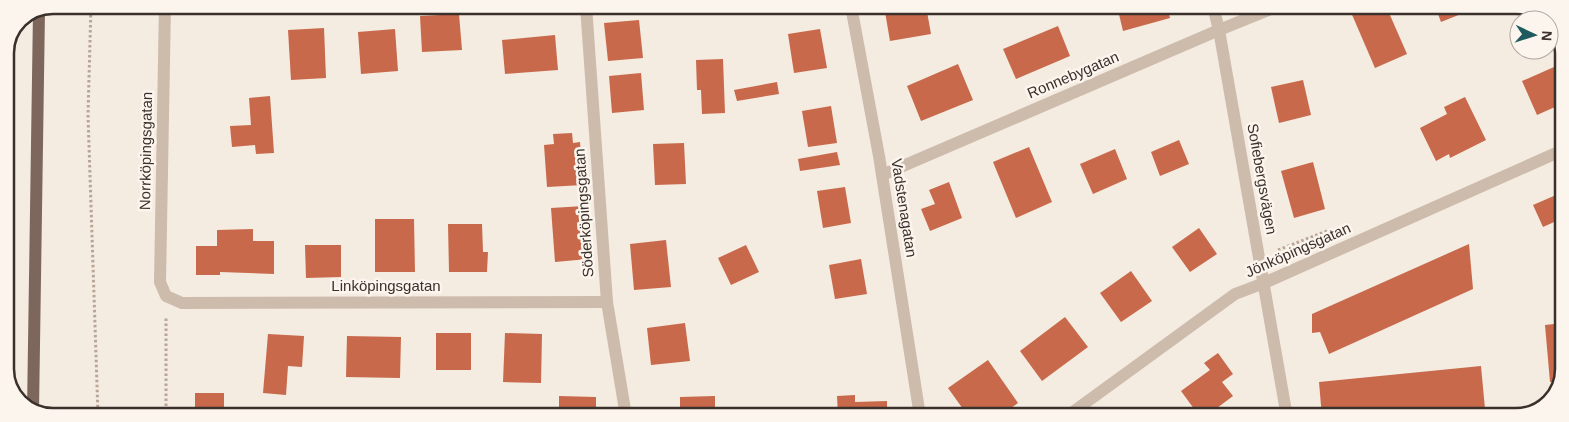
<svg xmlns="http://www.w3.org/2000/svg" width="1569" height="422" font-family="Helvetica,sans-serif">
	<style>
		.building { fill: #c8694b }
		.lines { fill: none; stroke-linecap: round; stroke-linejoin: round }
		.path { stroke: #b9a596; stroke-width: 3; stroke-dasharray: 2.5 2.5; stroke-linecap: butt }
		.minor { stroke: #cdbbac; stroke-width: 12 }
		.major { stroke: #7d675c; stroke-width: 12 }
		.labels { text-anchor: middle; stroke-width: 5; stroke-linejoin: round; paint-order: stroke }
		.street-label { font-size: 15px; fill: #3b302b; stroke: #fbf5ee }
		.rim { fill: none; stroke: #3b302b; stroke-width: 2.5 }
	</style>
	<rect width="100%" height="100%" fill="#f4ebe1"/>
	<g class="building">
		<path d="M884,6h42l5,28 -41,7z"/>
		<path d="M1117,6h50l3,12 -47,13z"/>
		<path d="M1359,6h27l21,48 -32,14 -25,-58z"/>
		<path d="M1435,6l40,1 1,1 -35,14z"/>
		<path d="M459,14l3,36 -40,2 -2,-36z"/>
		<path d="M639,20l4,38 -35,3 -4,-38z"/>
		<path d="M1058,26l12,30 -54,23 -13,-30z"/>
		<path d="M324,28l2,50 -35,2 -3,-50z"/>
		<path d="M395,29l3,42 -37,3 -3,-42z"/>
		<path d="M820,29l7,39 -33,5 -6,-39z"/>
		<path d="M555,35l3,35 -53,4 -3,-34z"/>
		<path d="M723,59l2,54 -23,1 -1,-24h-4l-1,-30z"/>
		<path d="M958,64l15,36 -52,21 -14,-35z"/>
		<path d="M1554,67l10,22v14l-27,12 -15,-34z"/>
		<path d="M641,73l3,37 -32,3 -3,-37z"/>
		<path d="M1303,80l8,35 -32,8 -8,-36z"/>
		<path d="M777,82l2,12 -42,7 -3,-11z"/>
		<path d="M270,96l4,57 -18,1 -1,-9 -23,2 -2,-21 21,-1 -2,-27z"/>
		<path d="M1465,97l21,43 -36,18 -1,-4 -13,7 -16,-33 27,-14 -3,-7z"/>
		<path d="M831,106l6,37 -29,4 -6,-36z"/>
		<path d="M572,133l1,10 7,-1 3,43 -36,2 -3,-42 10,-1 -1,-10z"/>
		<path d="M1179,140l10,24 -29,12 -9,-24z"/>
		<path d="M684,143l2,41 -31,1 -2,-41z"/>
		<path d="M1029,147l23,55 -36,16 -23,-56z"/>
		<path d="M1115,149l12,30 -34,15 -13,-30z"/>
		<path d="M837,152l3,13 -40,6 -2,-12z"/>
		<path d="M1313,162l12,47 -31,9 -13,-47z"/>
		<path d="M949,182l13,36 -32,13 -9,-22 14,-5 -6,-14z"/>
		<path d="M845,187l6,36 -28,5 -6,-37z"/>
		<path d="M1563,192v26l-20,9 -10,-22z"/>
		<path d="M584,206l4,53 -33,3 -4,-54z"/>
		<path d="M375,219h39l1,53h-40z"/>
		<path d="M448,224h34l1,28h5l-1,20h-38z"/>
		<path d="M1199,228l18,26 -27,18 -18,-25z"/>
		<path d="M253,229v12h21v33l-54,-2v3h-24v-29h21v-16z"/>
		<path d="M666,240l5,47 -37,3 -4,-46z"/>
		<path d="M1469,244l4,45 -144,65 -9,-22 -8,1v-19z"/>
		<path d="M305,245h36v32l-35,1z"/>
		<path d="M746,245l13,27 -28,13 -13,-27z"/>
		<path d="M861,259l6,35 -32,5 -6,-34z"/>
		<path d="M1131,271l21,30 -31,21 -21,-29z"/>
		<path d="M1065,317l23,30 -46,34 -22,-30z"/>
		<path d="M685,323l5,38 -39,4 -4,-37z"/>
		<path d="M1563,323l-1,58 -12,1 -5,-57z"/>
		<rect x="436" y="333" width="35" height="37"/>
		<path d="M505,333l37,1 -1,49 -38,-1z"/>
		<path d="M268,334l36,2 -2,31 -14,-1 -2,29 -23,-2z"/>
		<path d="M347,336l54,1 -1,41 -54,-1z"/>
		<path d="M1218,353l15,21 -11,8 11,14 -28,21h-5l-19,-26 29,-21 -6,-7z"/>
		<path d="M988,360l30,43 -18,13h-32l-20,-28z"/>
		<path d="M1481,366l4,43 -86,8h-77l-3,-35z"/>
		<rect x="195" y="393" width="29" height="23"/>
		<path d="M855,395v7l32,-1v15h-49l-1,-20z"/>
		<path d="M559,396l37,1v10h3v9l-40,-1z"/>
		<path d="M715,396v14h14v6h-65l-1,-4 17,-1v-14z"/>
		<path d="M806,408v8h-38v-7z"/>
	</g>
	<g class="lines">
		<g class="path">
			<path d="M91,5l-3,110 10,300"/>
			<path d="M1278,250l54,-21"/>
			<path d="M166,416v-99"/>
		</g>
		<g class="minor">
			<path d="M165,5l-5,277 6,14 16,7 425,-1"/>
			<path d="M586,6l21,296 19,114"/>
			<path d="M851,6l28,150 41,260"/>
			<path d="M1213,6l6,24 68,387"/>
			<path d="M882,175l337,-145 59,-24"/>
			<path d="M1066,417l169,-123 29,-11 299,-133"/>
		</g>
		<path class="major" d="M33,411l6,-400"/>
	</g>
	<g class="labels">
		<g class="street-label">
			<text transform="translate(1073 75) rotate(-23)" y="5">Ronnebygatan</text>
			<text transform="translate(146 151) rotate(-89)" y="5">Norrköpingsgatan</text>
			<text transform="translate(1262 179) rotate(80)" y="5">Sofiebergsvägen</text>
			<text transform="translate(904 208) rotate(81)" y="5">Vadstenagatan</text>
			<text transform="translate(584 213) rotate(-94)" y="5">Söderköpingsgatan</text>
			<text transform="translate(1298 250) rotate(-24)" y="5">Jönköpingsgatan</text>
			<text x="386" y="291">Linköpingsgatan</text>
		</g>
	</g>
	<path d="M0 0H1569V422H0ZM53 14H1516A39 39 0 0 1 1555 53V369A39 39 0 0 1 1516 408H53A39 39 0 0 1 14 369V53A39 39 0 0 1 53 14Z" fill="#fbf5ee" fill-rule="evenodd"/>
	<path class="rim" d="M53 14H1516A39 39 0 0 1 1555 53V369A39 39 0 0 1 1516 408H53A39 39 0 0 1 14 369V53A39 39 0 0 1 53 14Z"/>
	<g transform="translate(1534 35) rotate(94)"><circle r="24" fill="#fbf5ee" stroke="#aea6a0"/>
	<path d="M0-4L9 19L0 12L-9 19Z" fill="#1f5a5e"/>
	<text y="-8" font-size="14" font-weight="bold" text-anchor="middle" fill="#3b302b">N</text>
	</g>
</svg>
